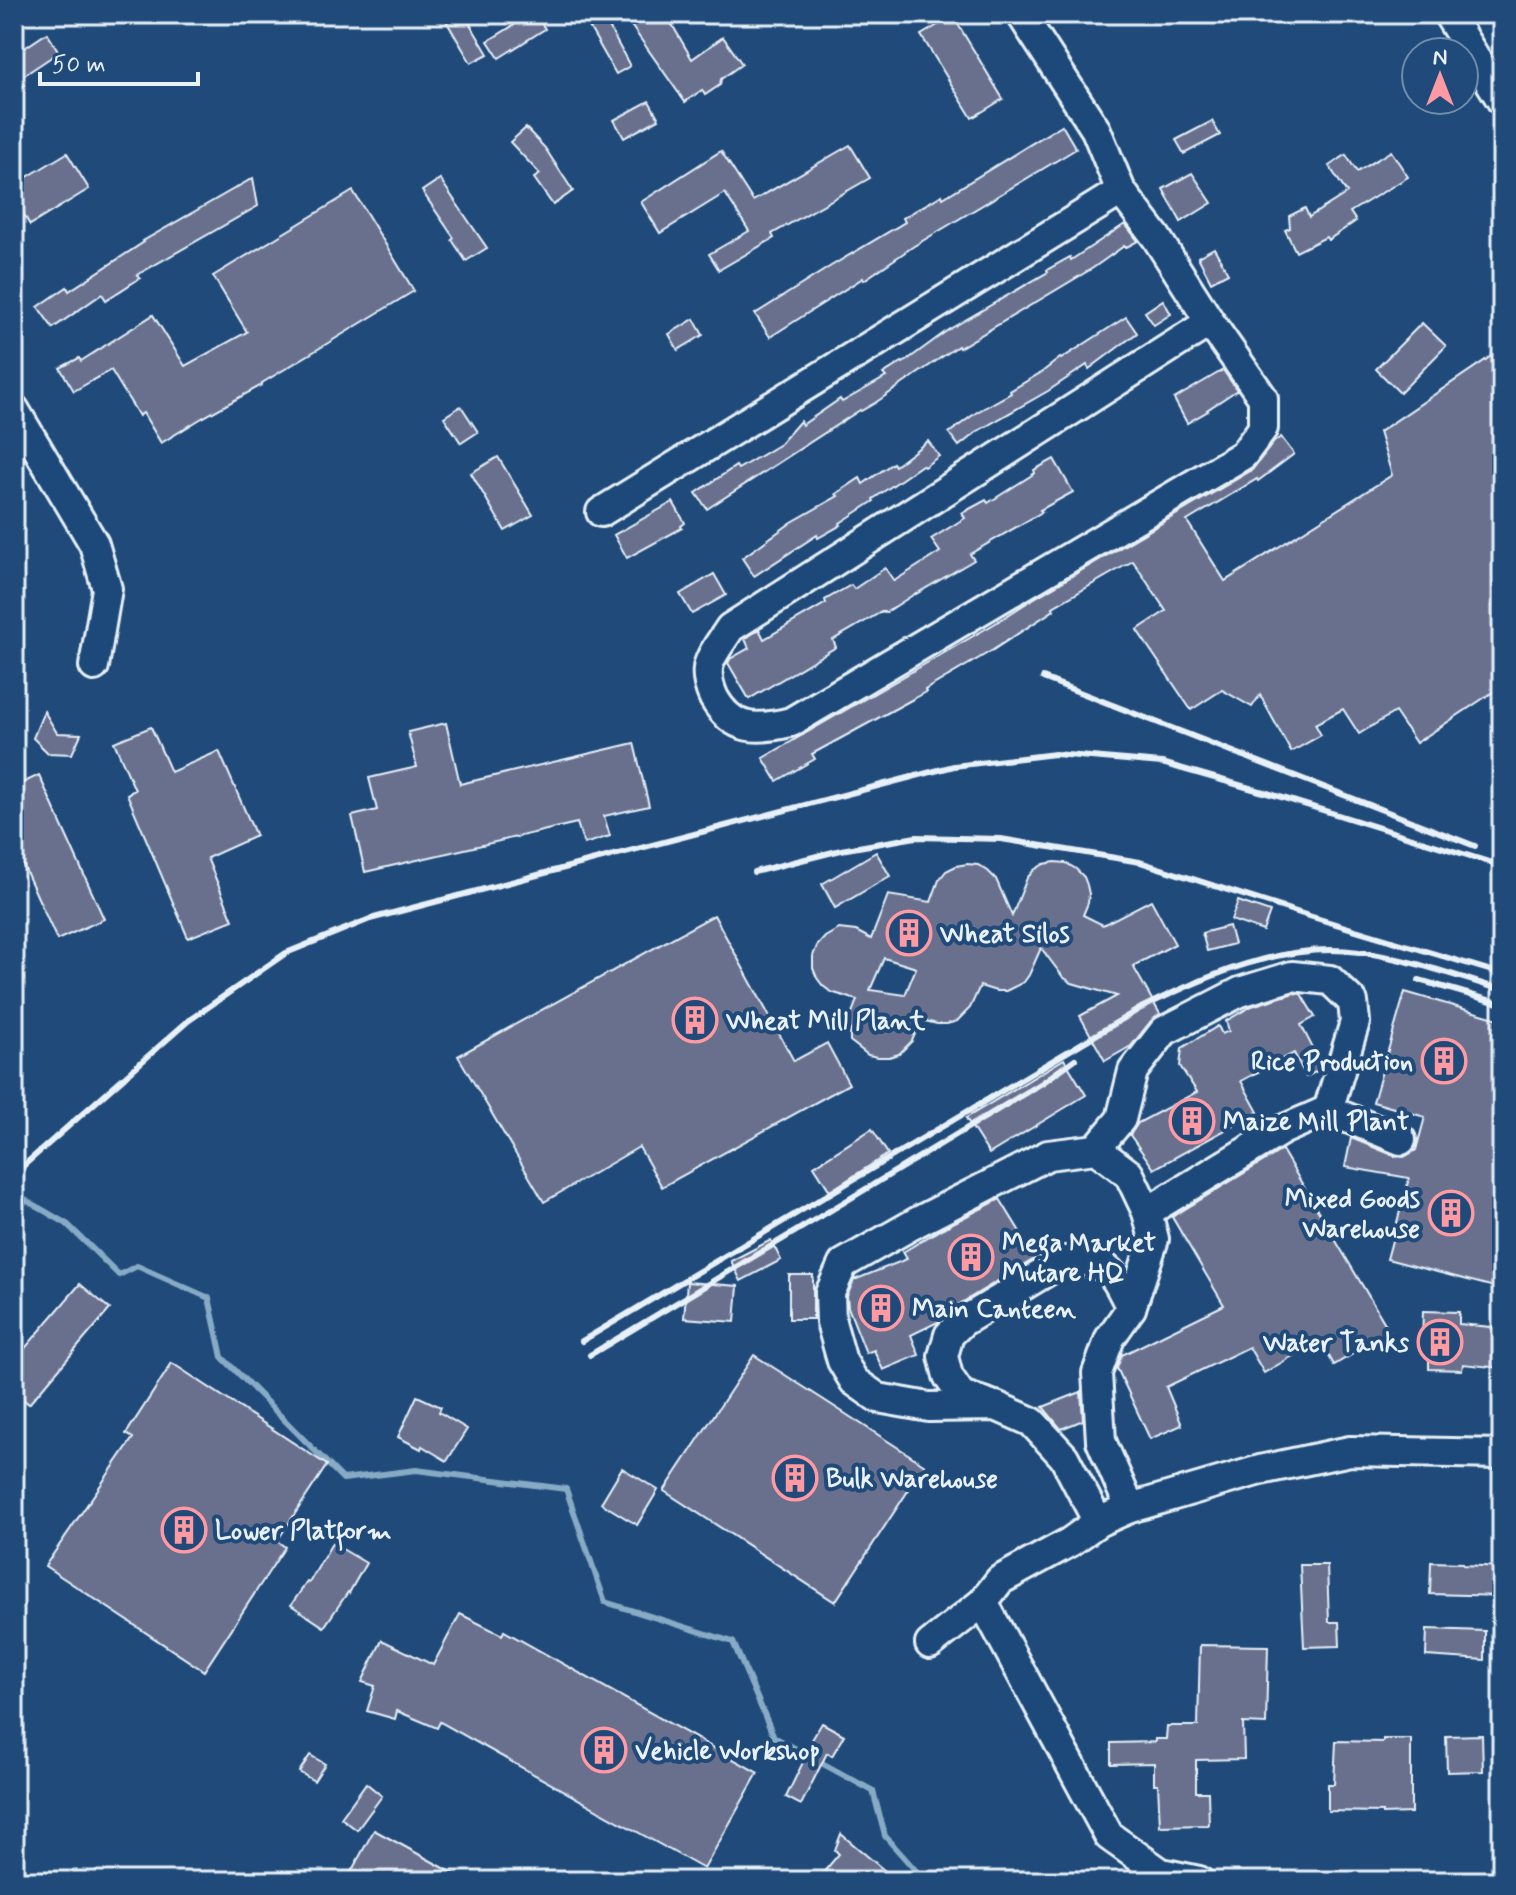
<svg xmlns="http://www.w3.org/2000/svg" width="1516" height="1895" font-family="Mynerve,sans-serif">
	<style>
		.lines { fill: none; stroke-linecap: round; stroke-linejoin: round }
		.stream { stroke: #87abc5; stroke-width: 6 }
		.building { fill: #69708e; stroke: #e8f1f8; stroke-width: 2; fill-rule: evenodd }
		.minor-casing { stroke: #e8f1f8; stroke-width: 34 }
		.minor { stroke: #1f4a7a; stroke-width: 28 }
		.rail { stroke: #e8f1f8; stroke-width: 6 }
		.labels { text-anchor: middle; stroke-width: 8; stroke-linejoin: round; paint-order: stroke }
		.poi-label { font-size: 26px; font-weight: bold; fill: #e8f1f8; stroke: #1f4a7a; text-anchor: start }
	</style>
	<rect width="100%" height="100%" fill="#1f4a7a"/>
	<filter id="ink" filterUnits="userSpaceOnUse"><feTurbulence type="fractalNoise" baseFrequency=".0125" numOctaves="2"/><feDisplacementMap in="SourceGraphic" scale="16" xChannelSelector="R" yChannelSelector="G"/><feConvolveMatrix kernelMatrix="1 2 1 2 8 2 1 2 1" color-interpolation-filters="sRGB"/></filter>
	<g filter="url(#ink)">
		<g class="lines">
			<path class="stream" d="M24,1199l43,25 52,51 18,-9 72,32 13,59 121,122 73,-9 150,19 39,113 128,40 41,95 99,54 12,45 32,36"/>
		</g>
		<g class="building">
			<path d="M442,14h22l24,40 -17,9z"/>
			<path d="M532,14h4l9,15 -46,29 -11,-17z"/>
			<path d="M602,14l28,52 -14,8 -29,-51z"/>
			<path d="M623,14h43l26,45 31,-22 19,27 -21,15 -1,6 -15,10 -3,-5 -17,12z"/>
			<path d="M953,16l50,83 -31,19 -51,-83z"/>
			<path d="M47,33l12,19 -45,30v-27z"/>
			<path d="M649,101l10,18 -35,19 -10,-18z"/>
			<path d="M1212,121l8,14 -36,19 -8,-14z"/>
			<path d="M1062,125l14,24 -162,97 -50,34 -1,-2 -93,59 -15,-23 76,-48 74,-44 -2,-4 39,-23 1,3z"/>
			<path d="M526,128l19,20 28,43 -20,14 -19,-27 6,-4 -30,-32z"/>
			<path d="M850,145l20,33 -98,56 2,4 -55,32 -10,-16 40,-23 -24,-38 -65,40 -19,-31 80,-51 32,50z"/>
			<path d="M1391,151l17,26 -58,35 6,9 -28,19 -2,-3 -30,15 -11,-22 5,-2 -1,-12 16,-8 4,9 38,-24 -18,-27 17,-11 11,17z"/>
			<path d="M67,153l22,36 -59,36 -16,-27v-13z"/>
			<path d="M1192,173l20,30 -31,19 -18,-33z"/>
			<path d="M253,178l5,28 -121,69 3,3 -34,22 -4,-6 -49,34 -15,-21 29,-20 2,4 75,-49 -1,-1z"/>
			<path d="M440,179l47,69 -21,13 -14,-21 2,-2 -32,-47z"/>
			<path d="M353,191l61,100 -152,92v2l-60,33 -41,25 -18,-30 -4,3 -28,-46 -37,21 -14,-23 19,-10 2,3 72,-46 32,51 62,-34 -34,-56z"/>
			<path d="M1125,224l13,17 -13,7 -1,-2 -31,22 -134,80 -1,-2 -83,57 -14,8 -1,-1 -153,99 -11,-16 40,-27 2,3 42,-25 20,-23 2,4 38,-26 2,3 44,-25 -3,-3 19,-12 1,1 45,-33 100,-58 -1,-2 23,-13 1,3z"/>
			<path d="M1214,248l14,25 -17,9 -13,-25z"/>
			<path d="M1163,300l8,14 -17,11 -9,-13z"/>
			<path d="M1126,317l11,16 -48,36 -2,-4 -39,26 -70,40 -19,15 -10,-13 28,-21 34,-19 -1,-2 32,-19 18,-14 1,1z"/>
			<path d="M694,319l9,16 -25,15 -9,-16z"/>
			<path d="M1422,323l24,23 -46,47 -24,-24z"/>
			<path d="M1493,355l9,13v318l-86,57 -21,-31 -36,22 -16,-25 -28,15 6,11 -30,17 -31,-57 -8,12 -30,-17 -31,20 -54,-80 29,-19 -33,-50 -80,46 1,3 -61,40 -68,40 1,2 -114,62 3,5 -38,22 -14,-23 231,-134 39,-25 219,-129 22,-28 7,-5 13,17 -36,27 -1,-2 -70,42 38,60 167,-106 -13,-43z"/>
			<path d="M1223,370l14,20 -30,20 1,1 -21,12 -13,-24z"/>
			<path d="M461,406l17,26 -17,11 -17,-26z"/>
			<path d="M928,441l11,15 -15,11 -2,-2 -49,34 1,2 -34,22 1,2 -23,13 -1,-3 -63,41 -12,-18 50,-36 46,-26 -2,-2 24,-16 3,6 30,-21 2,3z"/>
			<path d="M498,457l35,58 -28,16 -34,-58z"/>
			<path d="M1054,459l19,33 -33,18 2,2 -72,42 4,6 -58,34v-1l-31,20 -2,-2 -50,29 3,7 -87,52 -21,-36 2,-4 19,-11 -4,-9 14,-10 5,10 62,-36 -1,-3 26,-15 3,4 31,-21 9,13 46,-29 -9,-13 34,-21 -3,-5 24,-13 2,3 47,-30 -1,-3z"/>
			<path d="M673,502l12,21 -4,3 1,2 -55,30 -13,-23z"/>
			<path d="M714,574l12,21 -34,19 -12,-20z"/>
			<path d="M44,711l13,22 24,1 -9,20 -24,-1 -15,-15z"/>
			<path d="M446,723l14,61 174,-41 15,63 -45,10 6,20 -26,8 -7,-21 -212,49 -13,-56 25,-6 -8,-32 48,-11 -9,-35z"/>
			<path d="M151,727l20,45 48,-21 37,85 -49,22 26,62 -45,18 -61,-144 8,-4 -21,-48z"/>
			<path d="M39,775l65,144 -47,21 -43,-95v-58z"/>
			<path d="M876,852l14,24 -55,32 -13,-24z"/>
			<path d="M1055,862l11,1 10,6 8,8 3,8 2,9 -1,9 -5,12 20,10 48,-25 24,44 -42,22 27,48 -9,7 -20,25 -26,15 -25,-45 37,-20 -45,-13 -9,-6 -22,-29 -12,27 -5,7 -18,9h-10l-16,-5 -10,22 -13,13 -10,3h-10l-16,-4 -9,21 -13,13 -10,3h-11l-10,-2 -18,-14v-23l7,-18 -26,-8 -8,-6 -6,-8 -4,-10v-12l4,-10 8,-9 14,-8 17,2 15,8 17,-44 43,7 8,-22 7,-9 10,-5 11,-2 11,1 10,6 8,8 16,37 15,-38 7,-8 10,-6zM884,958l32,10 -11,27 -35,-5z"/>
			<path d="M1238,901l32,11 -7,19 -32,-11z"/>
			<path d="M714,915l80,146 33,-18 22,41 -187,103 -23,-40 -95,55 -86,-146z"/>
			<path d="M1229,926l5,18 -27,7 -5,-18z"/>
			<path d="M1405,992l97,28v269l-115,-30 22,-81 -64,-11 6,-29 44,18 9,1 12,-7 9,-33 -52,-15z"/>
			<path d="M1294,993l7,1 14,23 -14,8 22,43 -17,9 -12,-24 -53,28 17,31 -104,57 -24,-34 8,-12 59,-31 -17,-26 2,-18 36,-22 4,8 7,-3 -3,-10 26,-15z"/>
			<path d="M1064,1059l22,36 -97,59 -23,-36z"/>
			<path d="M872,1129l16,25 -58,37 -16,-25z"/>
			<path d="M1282,1150l108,182 -56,33 -14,-25 -56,33 -15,-26 -83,40 16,38 -32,14 -33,-71 5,-13 102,-50 -52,-88z"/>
			<path d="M1000,1199l36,59 -83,50 -15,14 -27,13 8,20 -36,15 -9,-20 -8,3 -18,-46 -1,-11 7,-16 53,-21 -4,-7 40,-24z"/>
			<path d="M771,1240l10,20 -40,21 -10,-20z"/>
			<rect x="789" y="1275" width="24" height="44"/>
			<path d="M687,1282l51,4 -3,36 -51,-4z"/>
			<path d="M80,1284l30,25 -81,95 -15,-12v-31z"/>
			<path d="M1423,1311l36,1v12l43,4 -1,40 -38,-4 -1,6 -33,-1v-24h-7z"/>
			<path d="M754,1355l171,110 -90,137 -171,-111z"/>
			<path d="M172,1363l155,102 -50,76 8,6 -81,124 -159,-105 88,-128 -7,-4z"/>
			<path d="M1081,1392l2,28 -22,9 -18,-22z"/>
			<path d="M417,1396l24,11 -2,5 28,17 -20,32 -25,-15 -1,3 -23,-12z"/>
			<path d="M622,1468l36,22 -21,35 -36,-22z"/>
			<path d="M332,1543l34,20 -17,30 -1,-1 -24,35 -33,-22 16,-23 2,1z"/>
			<path d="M1431,1562l32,1v2l39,2v29l-72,-2z"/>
			<path d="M1300,1565h27l2,57h10l1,24 -36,1z"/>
			<path d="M460,1614l42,21 2,-4 254,142 -54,96 -264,-147 -3,6 -40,-17 -2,8 -28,-8 8,-25 -13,-4 20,-42 51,25z"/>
			<path d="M1427,1629l58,2v29l-59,-4z"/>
			<path d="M1200,1645l68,1 -2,78 -23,-1 1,36 -48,1v32h12l1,33 -49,1 -2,-42h-4v-21l-43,1v-21l44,-1v-3h11l1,-13h31z"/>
			<path d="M822,1723l22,12 -12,21 -5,-3 -26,52 -15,-8 26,-53 -2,-1z"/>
			<path d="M1482,1735l1,36 -36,1 -1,-36z"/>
			<path d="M1383,1739h28v74l-29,1v-2l-54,-1v-27h6l2,-43 47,1z"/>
			<path d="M310,1755l15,9 -11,17 -15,-9z"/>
			<path d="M366,1783l16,13 -25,34 -16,-12z"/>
			<path d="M374,1830l94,51h-122z"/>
			<path d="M841,1834l56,47h-81l23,-27 -4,-4z"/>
		</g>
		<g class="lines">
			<g class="minor-casing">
				<g id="minor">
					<path d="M1021,14l75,116 25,61 35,46 54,85 53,76v30l-20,27 -452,267c-33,8 -58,10 -77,-24 -5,-11 -9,-25 -4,-37 4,-11 14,-23 20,-33l480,-306"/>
					<path d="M1448,14l54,87"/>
					<path d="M14,409l80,135 13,45 -13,77"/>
					<path d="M601,512l520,-321"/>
					<path d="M1096,1149l25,-30 12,-48 31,-40 76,-39 52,-16 38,4 23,22 2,20 -27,88"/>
					<path d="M1147,1212l135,-82 46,-20 73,30"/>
					<path d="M989,1404l-28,-9 -13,-19 -5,-20 6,-21 13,-13 102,-61c45,-3 49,11 67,47"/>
					<path d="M1098,1522l-34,-65 -32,-35 -36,-16 -67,1 -51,-9 -24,-17 -12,-20 -11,-39 -1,-29 13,-29 74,-42 131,-67 48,-6 33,25 18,38 7,27 -23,69 -21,30 -13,35 4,68 29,67"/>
					<path d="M983,1602l126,234 52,37 38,8"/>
					<path d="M930,1644l53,-42 17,-22 70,-38 28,-20 32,-14 130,-38 90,-19 152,3"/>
				</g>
			</g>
			<use href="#minor" class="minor"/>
			<g class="rail">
				<path d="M1043,678l432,168"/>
				<path d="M754,872l87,-22 75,-13 85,2 139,23 169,54 193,58"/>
				<path d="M1419,980l83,24"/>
				<path d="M14,1174l174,-153 98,-68 84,-34 584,-153 101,-12 107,9 112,32 228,71"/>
				<path d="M582,1341l559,-333c65,-32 144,-67 218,-56 48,6 96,24 143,38"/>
				<path d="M590,1355l452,-272 33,-24"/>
			</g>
		</g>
	</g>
	<defs>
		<g id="building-ring" transform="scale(2.3)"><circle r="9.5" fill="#1f4a7a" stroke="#ff9aa2" stroke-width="1.5"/><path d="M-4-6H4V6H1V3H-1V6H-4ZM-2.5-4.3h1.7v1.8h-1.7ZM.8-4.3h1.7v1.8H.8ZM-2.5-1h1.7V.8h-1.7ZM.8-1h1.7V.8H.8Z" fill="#ff9aa2"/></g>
	</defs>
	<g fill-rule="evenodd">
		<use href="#building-ring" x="909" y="933"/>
		<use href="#building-ring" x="695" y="1020"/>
		<use href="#building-ring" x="1444" y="1061"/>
		<use href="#building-ring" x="1192" y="1121"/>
		<use href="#building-ring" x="1451" y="1213"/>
		<use href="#building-ring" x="971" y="1257"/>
		<use href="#building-ring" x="881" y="1308"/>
		<use href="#building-ring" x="1440" y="1342"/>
		<use href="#building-ring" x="795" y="1478"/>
		<use href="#building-ring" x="184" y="1530"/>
		<use href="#building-ring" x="604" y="1750"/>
	</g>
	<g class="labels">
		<g class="poi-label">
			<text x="940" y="942">Wheat Silos</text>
			<text x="726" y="1029">Wheat Mill Plant</text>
			<text x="1413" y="1070" text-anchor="end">Rice Production</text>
			<text x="1223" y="1130">Maize Mill Plant</text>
			<text x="1420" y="1207" text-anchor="end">Mixed Goods<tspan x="1420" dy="30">Warehouse</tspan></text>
			<text x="1002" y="1251">Mega Market<tspan x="1002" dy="30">Mutare HQ</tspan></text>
			<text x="912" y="1317">Main Canteen</text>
			<text x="1409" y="1351" text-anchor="end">Water Tanks</text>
			<text x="826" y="1487">Bulk Warehouse</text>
			<text x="215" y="1539">Lower Platform</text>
			<text x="635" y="1759">Vehicle Workshop</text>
		</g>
	</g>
	<rect width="1516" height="1895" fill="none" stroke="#1f4a7a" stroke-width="48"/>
	<rect x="24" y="24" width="1468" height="1847" fill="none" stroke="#e8f1f8" stroke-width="3" filter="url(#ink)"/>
	<g transform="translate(1440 76)"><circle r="38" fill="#1f4a7a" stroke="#6f8dac" stroke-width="2"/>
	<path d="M0-6L14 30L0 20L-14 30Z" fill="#ff9aa2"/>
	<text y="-12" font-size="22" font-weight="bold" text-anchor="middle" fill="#e8f1f8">N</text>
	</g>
	<path d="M40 72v12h158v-12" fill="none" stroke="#e8f1f8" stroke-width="4"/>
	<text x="52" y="72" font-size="24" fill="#e8f1f8" stroke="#1f4a7a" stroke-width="6" paint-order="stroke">50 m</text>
</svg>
